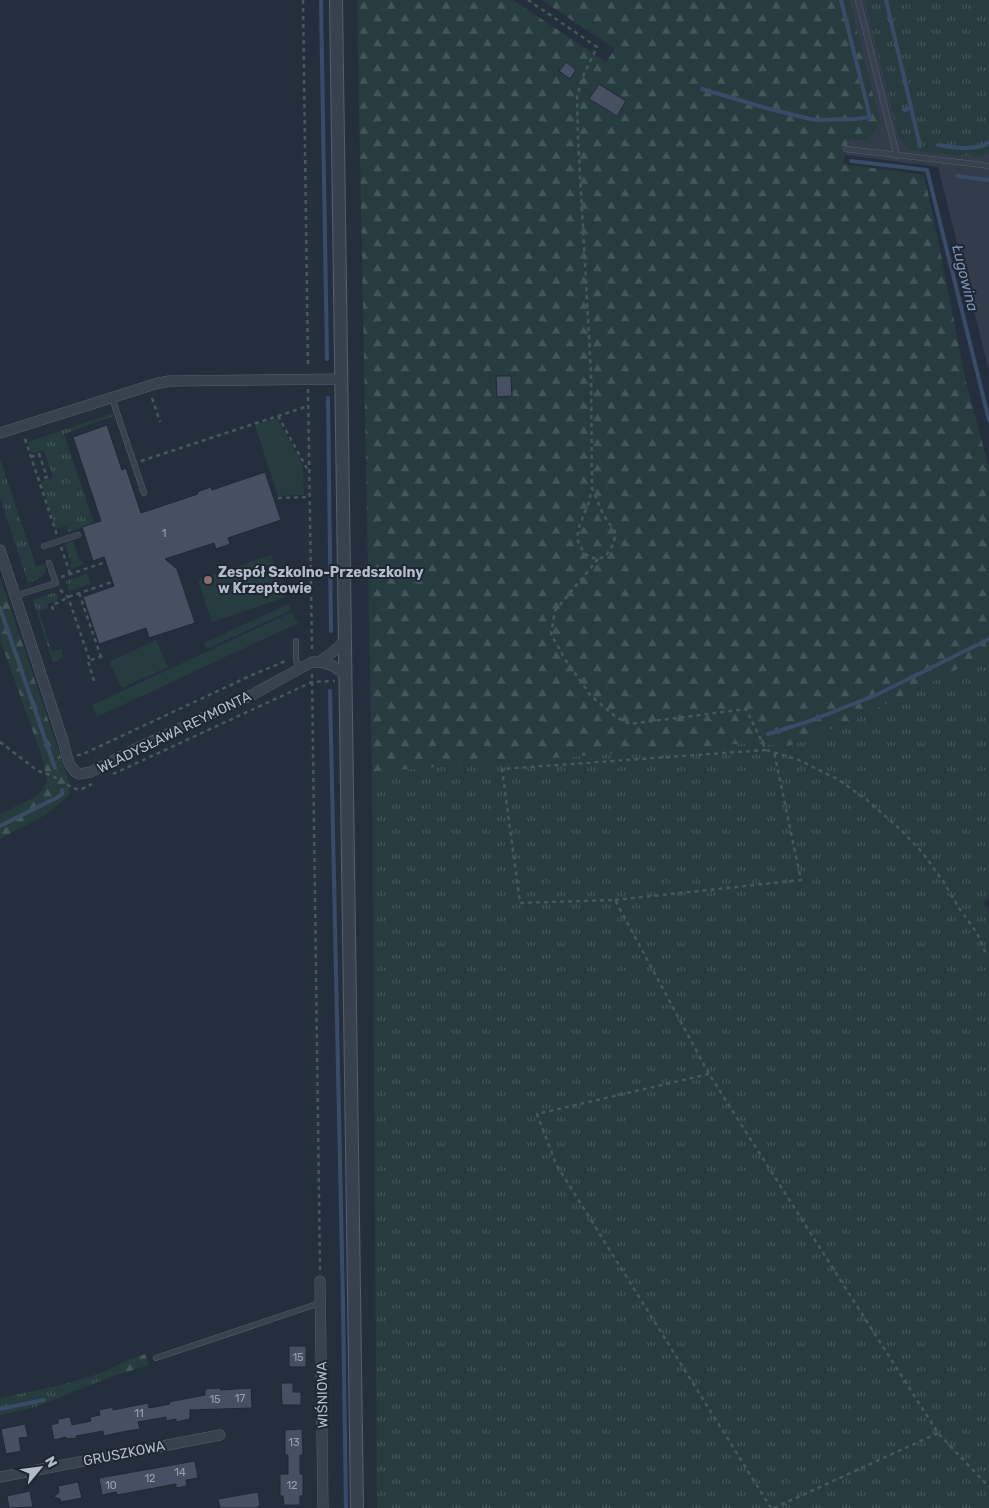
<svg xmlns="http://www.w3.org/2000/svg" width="989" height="1508" font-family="Rubik,sans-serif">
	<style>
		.airport { fill: #323c4b }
		.grass { fill: url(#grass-tufts) }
		.forest { fill: url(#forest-firs) }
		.garden { fill: #263c3f }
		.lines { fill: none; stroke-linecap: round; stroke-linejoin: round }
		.stream { stroke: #394c67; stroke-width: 4 }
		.building { fill: #455162; stroke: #1f2835 }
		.service-casing { stroke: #565f6c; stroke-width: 6 }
		.minor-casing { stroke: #565f6c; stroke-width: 11 }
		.tertiary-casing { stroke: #565f6c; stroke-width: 14 }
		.path { stroke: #44595c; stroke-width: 2.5; stroke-dasharray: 4 4; stroke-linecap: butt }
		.service { stroke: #38414e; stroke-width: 5 }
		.minor { stroke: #38414e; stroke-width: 10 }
		.tertiary { stroke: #38414e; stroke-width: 12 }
		.education-dot { fill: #8d6e63; stroke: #1d2633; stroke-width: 2 }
		.labels { text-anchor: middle; stroke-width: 4; stroke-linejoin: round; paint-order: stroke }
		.number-label { font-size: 11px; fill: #98a1af }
		.poi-label { font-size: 14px; font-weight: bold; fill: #b4bcc9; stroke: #1d2633; text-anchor: start }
		.street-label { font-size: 14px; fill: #b4bcc9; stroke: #1d2633 }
		.water-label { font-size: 15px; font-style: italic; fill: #7c92b1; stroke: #1d2633 }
	</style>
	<defs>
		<pattern id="grass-tufts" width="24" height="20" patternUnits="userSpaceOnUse" patternTransform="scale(1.25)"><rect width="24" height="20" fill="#263c3f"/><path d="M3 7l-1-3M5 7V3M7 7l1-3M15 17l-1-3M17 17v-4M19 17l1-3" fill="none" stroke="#435659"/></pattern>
		<pattern id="forest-firs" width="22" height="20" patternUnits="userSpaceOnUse" patternTransform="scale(1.25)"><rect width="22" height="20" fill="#263c3f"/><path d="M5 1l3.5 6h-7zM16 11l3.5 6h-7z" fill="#435659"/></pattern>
	</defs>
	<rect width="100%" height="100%" fill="#242f3e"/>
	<path class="airport" d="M849,0h140v371l-51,-204 -93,-12 4,-16 31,-16z"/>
	<g class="grass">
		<path d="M865,0h124v152l-10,5h-5l-57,-6 -7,-1 -10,-10z"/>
		<path d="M113,413l1,3 -50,18 30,89 -26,9 -2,-6 -10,3 -15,-46 2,-2 10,-4 -9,-27 -11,3 -2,-1 -3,-10z"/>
		<path d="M0,459l36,108 9,-3c3,13 -7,15 -17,19l-28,-86z"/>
		<path d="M73,541l7,21 3,-1 -1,4 -10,3 -3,-2 3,-2 -7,-20z"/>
		<path d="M87,574l3,7v3l-21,7 -3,-10z"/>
		<path d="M53,593l3,1 2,2 -1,5 -10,3 1,4 -9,3 13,41 10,-3v7l-4,5 -5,1 -20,-62z"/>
		<path d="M989,656v241l-6,6 6,7v598h-612l-5,-736 378,-29 39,3 57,-23 124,-60z"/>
		<path d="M106,1371l2,7 -73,29 -35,8v-17c36,-8 72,-14 106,-27z"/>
	</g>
	<g class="forest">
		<path d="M357,0h156l93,62 9,-13 -73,-49h307l31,123 -13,18 -18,-2 -6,25 81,11 11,50 31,157 23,86v188l-19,7 -124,60 -57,23 -39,-3 -378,29z"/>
		<path d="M0,577l69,205v13l-24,20 -45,24v-25l33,-16 11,-9 3,-9 -6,-26 -41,-115z"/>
		<path d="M145,1354l4,11 -41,13 -2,-7 19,-10z"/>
	</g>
	<g class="garden">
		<path d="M277,418l26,47 1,30 -26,1 -23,-71z"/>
		<path d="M271,555l15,42 -74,25 -14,-42z"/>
		<path d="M288,604l3,6 -84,39 -3,-6z"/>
		<path d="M292,612l6,11 -201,94 -5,-12z"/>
		<path d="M156,640l12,27 -46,21 -13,-26z"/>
	</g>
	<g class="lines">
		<g class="stream">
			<path d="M321,0l6,359"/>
			<path d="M886,0l34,146"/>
			<path d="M702,89l64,19 48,12 42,-1 14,-2 -29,-117"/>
			<path d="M904,110l7,-2"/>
			<path d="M938,145c13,3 42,6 51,-3"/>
			<path d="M851,161l76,9 62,250"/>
			<path d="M957,176l32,4"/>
			<path d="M328,398l3,233"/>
			<path d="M0,608l55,160"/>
			<path d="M330,691l13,613 3,204"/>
			<path d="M768,734l42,-13 66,-26 113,-56"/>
			<path d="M0,826l58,-29 4,-3v-4"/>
			<path d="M0,1409l44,-9"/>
		</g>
	</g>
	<g class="building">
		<path d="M566,62l10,8 -6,9 -11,-8z"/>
		<path d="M599,84l27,17 -9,15 -28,-17z"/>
		<path d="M496,376h15l1,20 -15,1z"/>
		<path d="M107,425l15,45 4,-2 15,45 57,-19 -1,-2 14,-5 1,3 53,-18 16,48 -53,18 2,6 -14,5 -2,-6 -49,16 12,10 18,54 -46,15 -3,-10 -47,16 -16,-47 31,-11 -10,-29 -11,4 -11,-34 19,-6 -28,-84z"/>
		<rect x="289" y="1346" width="17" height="21"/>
		<path d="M281,1383h12v9h8v13h-19z"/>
		<path d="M220,1388l1,2 30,-2 1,20 -62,2v9l-14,3v-3l-10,2v-4l-28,5 2,7 -18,3 -18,4 -1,-5 -27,5 1,2 -11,1v-2l-12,3 -3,-15 7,-2v-4l12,-2 2,8 19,-4 -1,-4 10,-2 -1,-5 14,-3v3l35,-7 1,5 21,-4 -1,-2 36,-7v-6z"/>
		<path d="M25,1424l3,13 -9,1 2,13 -15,3 -5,-25z"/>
		<path d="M302,1429l1,26h-3v19h3v22h-3v9h-16l-1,-9h-3v-22h8v-19h-3v-25z"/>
		<path d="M195,1461l3,17 -12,2 1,6 -11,2v-4l-59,11 -1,-3 -14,3 -3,-17z"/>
		<path d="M78,1482l4,16 -21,4 -1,-3 -6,-2 5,-5 -1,-6z"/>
		<path d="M30,1491l3,16 -24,1 -2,-12z"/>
		<path d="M258,1492l2,14h-2v2h-38l-2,-9z"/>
	</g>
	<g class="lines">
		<g class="service-casing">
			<g id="service">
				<path d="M858,0l39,156"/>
				<path d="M846,149l137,16 6,2"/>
				<path d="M112,398l32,95"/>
				<path d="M44,546l34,-11"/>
				<path d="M15,596l41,-13 -7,-20"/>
				<path d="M296,641v19l4,9"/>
				<path d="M156,1358l164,-55"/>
			</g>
		</g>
		<g class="minor-casing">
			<g id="minor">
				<path d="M0,433l155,-49 14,-3 173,-2"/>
				<path d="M0,550l64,194c3,12 4,24 15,30l12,-2 42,-22 119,-55 60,-33c14,-1 25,4 34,15"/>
				<path d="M321,661l19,-15 6,-7"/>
				<path d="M320,1281l3,227"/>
				<path d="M0,1477l220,-42"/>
			</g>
		</g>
		<g class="tertiary-casing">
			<path id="tertiary" d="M336,0l21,1508"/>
		</g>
		<g class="path">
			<path d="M303,0l5,368"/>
			<path d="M528,0l69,47 -14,29 -6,21 1,41 13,235 1,115 11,26 12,18 -1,11 -8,13 -8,3 -9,-2 -6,-6 -6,-12 2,-12 10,-25 3,-14"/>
			<path d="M308,389l4,262"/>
			<path d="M152,398l8,24"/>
			<path d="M278,416l31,56"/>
			<path d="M25,439l32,96"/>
			<path d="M31,457l8,-3 8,23 -9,3"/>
			<path d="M141,461l167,-55"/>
			<path d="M278,498l32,-1"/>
			<path d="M61,547l9,27"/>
			<path d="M598,559l-43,52 -4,23 14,25 26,37 25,21 14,7 116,-15 20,41 33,10 40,20 28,20 34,30 21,22 21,29 16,27 18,25 10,23"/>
			<path d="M61,577l45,-15"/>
			<path d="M60,590l8,7 22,64"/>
			<path d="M79,593l22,64"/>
			<path d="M53,610l-1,-5 8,-3 8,-5 44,-15"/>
			<path d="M312,674l8,597"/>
			<path d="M94,681l-6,-20 15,-5"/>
			<path d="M0,742l38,29 13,4 22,13 7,2 12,-6"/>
			<path d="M766,750l-264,19 18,134 95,-3 94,174 229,359 51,54"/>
			<path d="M77,755h4l171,-80 36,-15"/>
			<path d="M113,774l199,-92 23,-1"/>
			<path d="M615,900l186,-20 -27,-128"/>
			<path d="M709,1074l-172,40 19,50 215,344"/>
			<path d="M774,1508l164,-75"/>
		</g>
		<use href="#service" class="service"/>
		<use href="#minor" class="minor"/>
		<use href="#tertiary" class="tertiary"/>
	</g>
	<circle class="education-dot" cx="208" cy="580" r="5"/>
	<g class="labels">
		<g class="number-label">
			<text x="164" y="537">1</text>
			<text x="298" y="1361">15</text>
			<text x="240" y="1402">17</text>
			<text x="215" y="1403">15</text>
			<text x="139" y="1417">11</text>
			<text x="294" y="1446">13</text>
			<text x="180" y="1476">14</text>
			<text x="150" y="1482">12</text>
			<text x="111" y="1489">10</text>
			<text x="292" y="1489">12</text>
		</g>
		<g class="poi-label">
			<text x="218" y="577">Zespół Szkolno-Przedszkolny<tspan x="218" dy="16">w Krzeptowie</tspan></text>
		</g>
		<g class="street-label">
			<text transform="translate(174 732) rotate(-26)" y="5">WŁADYSŁAWA REYMONTA</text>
			<text transform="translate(322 1395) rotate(-91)" y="5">WIŚNIOWA</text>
			<text transform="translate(124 1453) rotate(-11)" y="5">GRUSZKOWA</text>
		</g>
		<g class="water-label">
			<text transform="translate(965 278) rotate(76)" y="5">Ługowina</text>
		</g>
	</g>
	<g transform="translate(40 1468) rotate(61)" stroke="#1d2633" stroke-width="4" paint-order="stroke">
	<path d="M0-4L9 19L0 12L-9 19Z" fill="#b4bcc9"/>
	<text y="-8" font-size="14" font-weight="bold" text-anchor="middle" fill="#b4bcc9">N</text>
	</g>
</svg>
